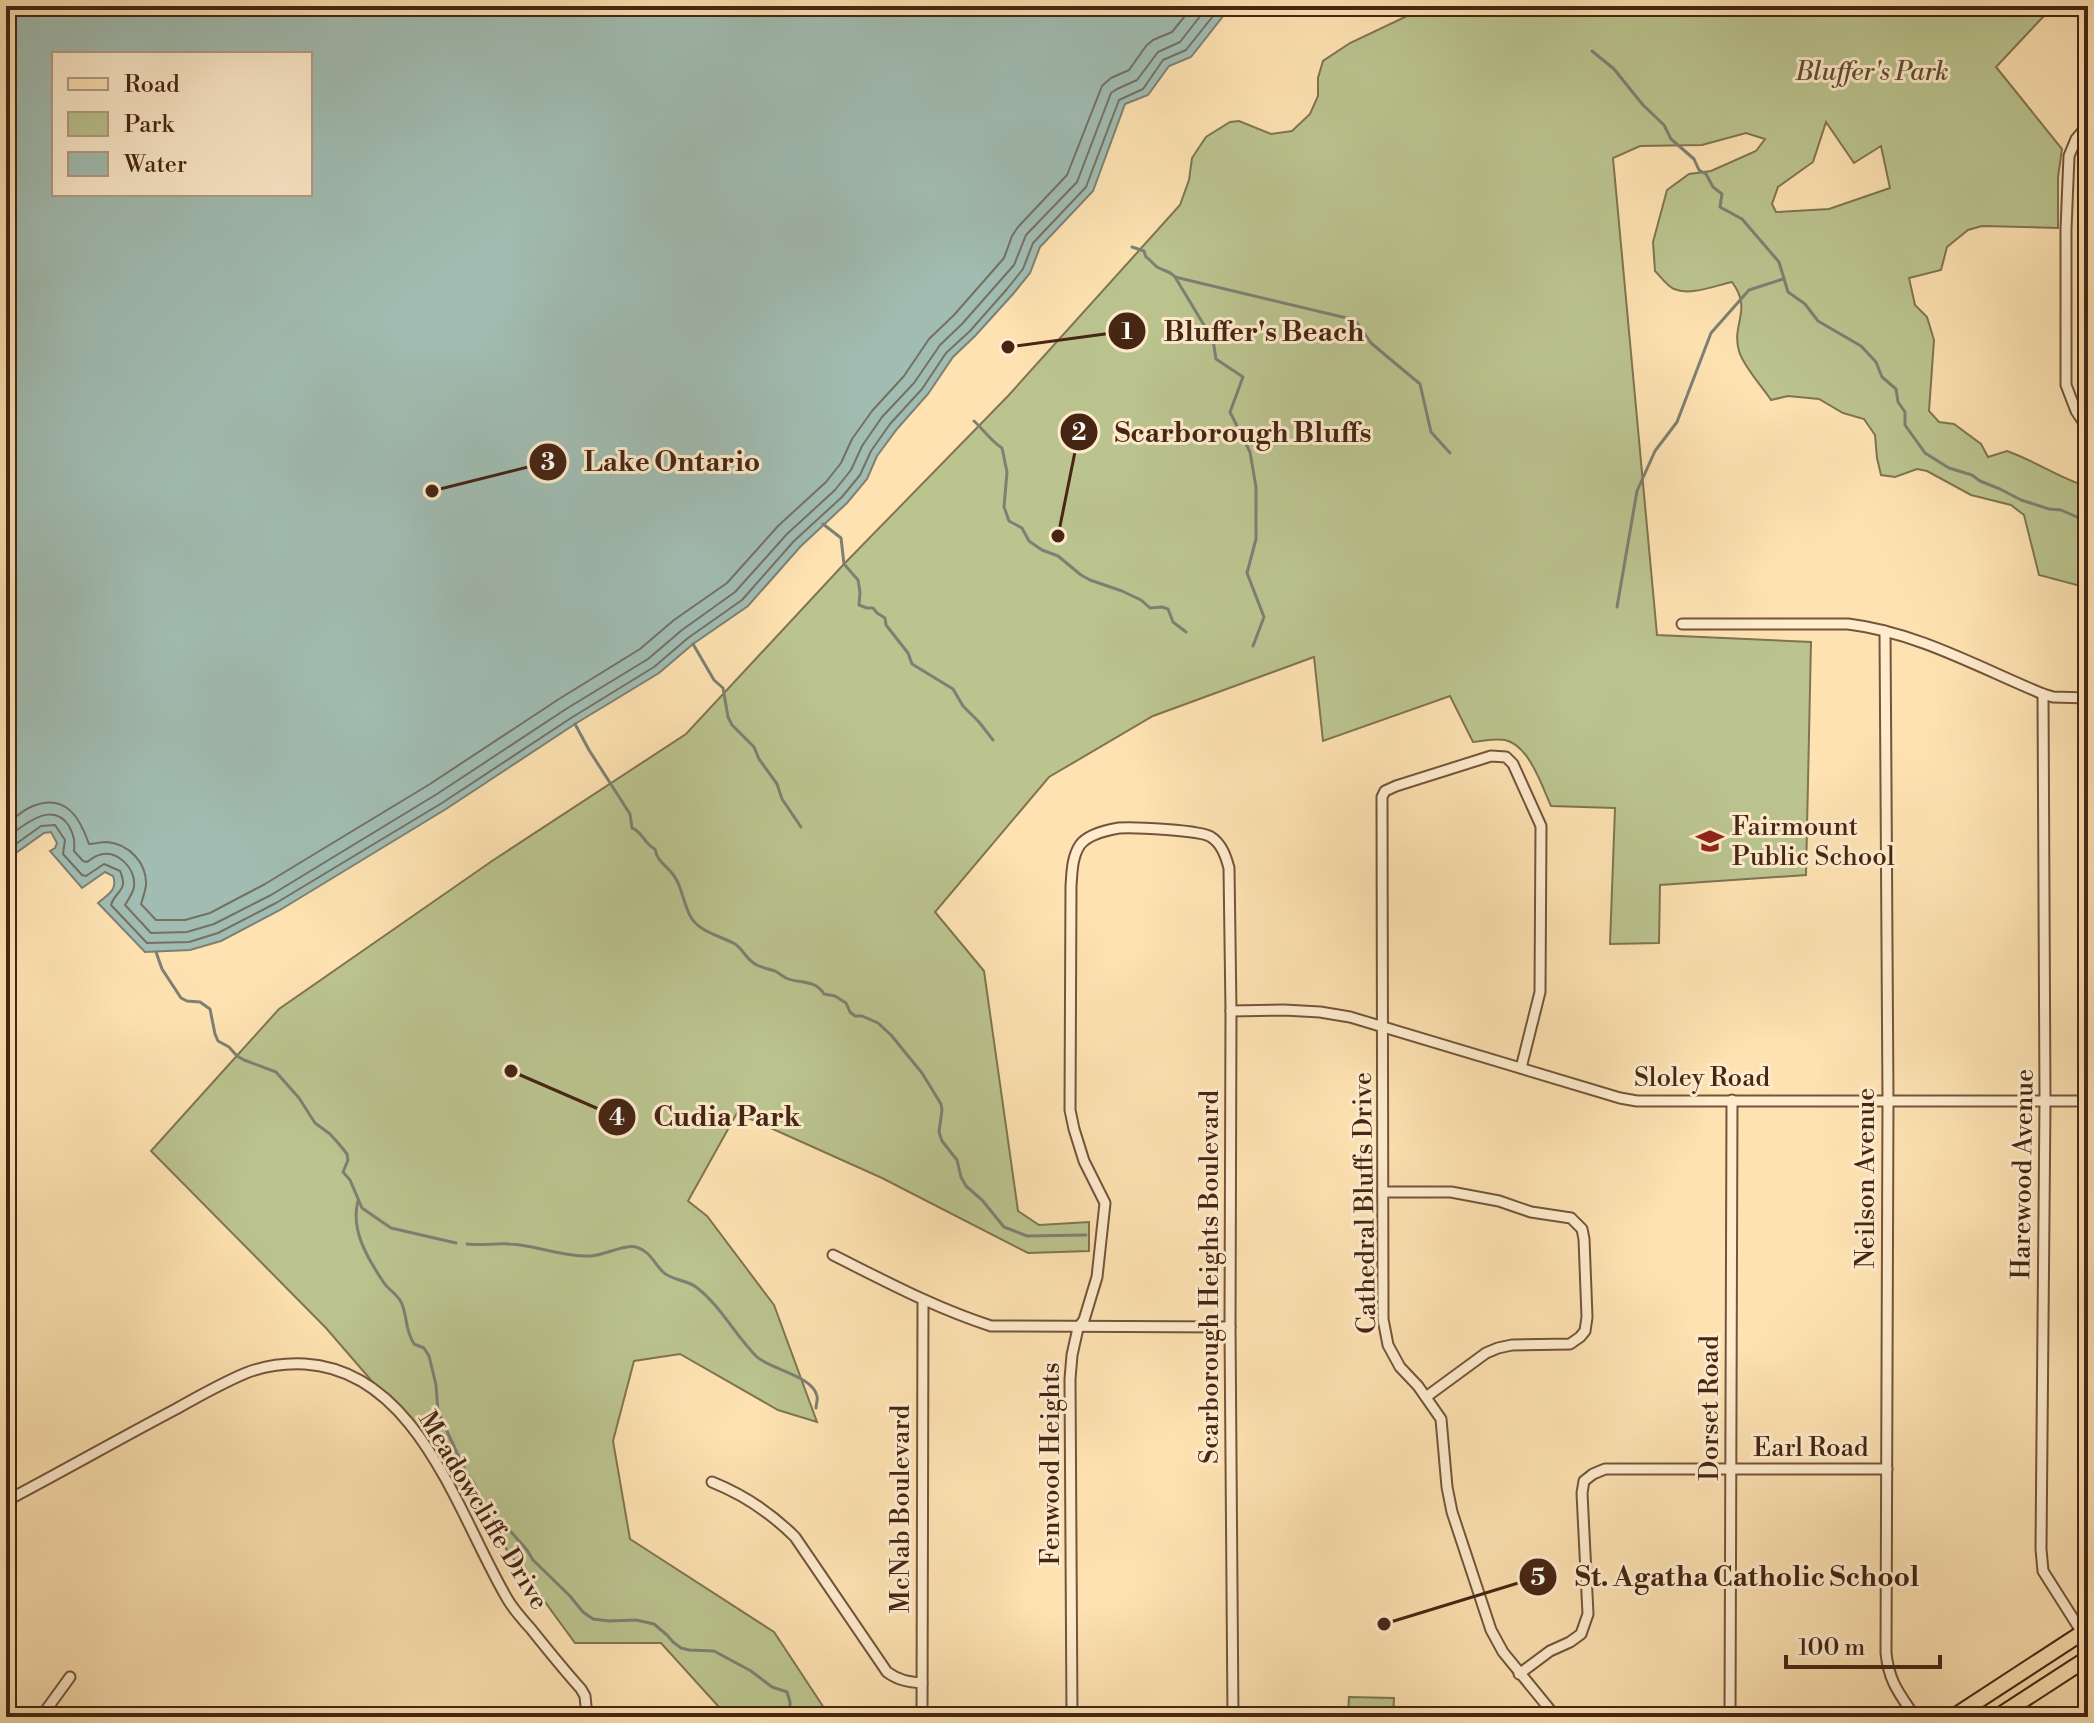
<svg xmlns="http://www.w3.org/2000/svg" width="2094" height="1723" font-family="'Libre Bodoni',serif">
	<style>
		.green { fill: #bbc48f; stroke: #807451; stroke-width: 2; fill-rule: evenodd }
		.water { fill: #a1bdb3; stroke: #7d8073; stroke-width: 2; fill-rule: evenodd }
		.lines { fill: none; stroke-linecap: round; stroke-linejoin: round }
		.shore { stroke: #747163; stroke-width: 2 }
		.stream { stroke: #7d8073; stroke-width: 3 }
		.street-casing { stroke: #74543b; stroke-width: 13 }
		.primary-casing { stroke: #462513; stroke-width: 18 }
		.street { stroke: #feeccd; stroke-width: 9 }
		.primary { stroke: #fee2b2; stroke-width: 14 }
		.labels { text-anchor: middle; stroke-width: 6; stroke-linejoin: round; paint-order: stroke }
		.park-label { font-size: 26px; font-style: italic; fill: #634d32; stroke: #feeccd }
		.poi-label { font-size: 26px; fill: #462513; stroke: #feeccd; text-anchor: start }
		.street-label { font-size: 26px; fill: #462513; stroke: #feeccd }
		.leader { fill: none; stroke: #462513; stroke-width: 3 }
		.callout-dot { fill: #462513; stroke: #feeccd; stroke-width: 3 }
		.mark-label { font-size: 24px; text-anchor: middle; font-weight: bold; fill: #fff }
		.callout-label { font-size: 28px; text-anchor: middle; font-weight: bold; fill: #462513; stroke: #feeccd; stroke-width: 6; stroke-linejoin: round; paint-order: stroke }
	</style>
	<rect width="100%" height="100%" fill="#fee2b2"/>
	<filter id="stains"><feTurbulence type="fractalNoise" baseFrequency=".0025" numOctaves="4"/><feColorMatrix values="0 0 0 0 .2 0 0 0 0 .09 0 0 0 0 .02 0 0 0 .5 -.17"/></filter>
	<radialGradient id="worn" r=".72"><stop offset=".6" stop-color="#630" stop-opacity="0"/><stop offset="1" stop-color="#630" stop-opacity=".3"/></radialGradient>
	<g class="green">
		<path d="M1428,6h629l-15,12 -46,49 66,82 -4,28v51l-76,-2 -14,4 -21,17 -6,23 -32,8 6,27 12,12 7,23 -5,71 10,11 15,2 27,20 7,13 19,-6c28,10 53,27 81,36v101l-49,-13 -15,-60 -13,-10 -40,-10 -44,-24 -10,-2 -22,8 -14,-2 -4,-17 -2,-23 -11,-16 -21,-6 -24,-14 -31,-3 -17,4c-9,-14 -28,-34 -32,-49 -8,-27 14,-41 -7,-69 -18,4 -42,14 -58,7 -7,-3 -13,-12 -19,-18l-2,-29 14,-52 22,-16 22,-3 45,-20 9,-12 -19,-6 -44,12 -62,1 -27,12 44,477 154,7 -5,233 -146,10 -1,58 -49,1 5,-136 -64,-2c-9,-20 -22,-61 -46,-66 -10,-2 -21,1 -32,2l-23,-46 -127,45 -9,-84 -161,59 -104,61 -114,135 49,59 34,240 21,14 50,-3v29l-61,2 -146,-75 -145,-65 -49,88 19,15 67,89 43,117 -39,-12 -98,-56 -46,7 -21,80 17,98 144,93 56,85h-102l-67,-74h-86l-127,-174 -122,-141 -175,-177 128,-142 213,-148 194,-127 158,-170 164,-168 172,-191 9,-25 3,-22 14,-21 24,-15 9,-1 32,13 21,-3 18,-17 8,-18v-18l5,-17 27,-18zM1826,122l28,41 27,-17 9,42 -61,21 -53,3 -4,-8 6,-17 35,-25z"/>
		<path d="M1349,1697l45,1 -1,19h-45z"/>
	</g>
	<path class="water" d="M6,6h1225l-40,51 -22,9 -21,29 -23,9 -32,87 -53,56 -10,26 -17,21 -38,42 -22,21 -25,37 -31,35 -20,27 -10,23 -20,24 -47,44 -52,59 -55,38 -34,29 -84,51 -129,85 -166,101 -59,31 -31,9 -45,2 -47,-49c10,-9 20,-13 15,-27l-8,-4 -23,16 -32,-37 5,-3 2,-5 -6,-11 -7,1 -38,27zM54,54h256v140h-256z"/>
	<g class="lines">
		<g class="shore">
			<path d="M6,824c9,-6 18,-15 27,-18 33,-13 47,12 56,38 5,0 12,-2 18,-2 22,2 40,21 39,43 -1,7 -3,13 -5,19l15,16h29l25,-7 55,-29 165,-100 129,-85 81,-50 34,-29 53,-37 51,-57 48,-44 15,-19 11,-24 20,-28 32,-35 25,-37 25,-24 50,-57 8,-22 6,-9 49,-52 35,-89 9,-8 18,-8 17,-24 7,-6 19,-8 21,-26"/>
			<path d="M6,838c17,-12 46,-39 63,-12 5,9 6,15 5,25l9,10 4,1c3,-2 8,-6 12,-7 18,-6 37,13 35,32 -1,6 -6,13 -9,18l26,28 36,-1 27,-8 57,-29 166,-101 129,-85 82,-50 34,-29 53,-38 52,-58 48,-44 16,-20 11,-24 20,-29 32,-34 26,-38 22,-21 52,-59 12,-30 51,-53 34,-89 6,-4 20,-9 21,-28 22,-10 28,-36"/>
			<path d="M6,851l35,-25 14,-1 10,15 -2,14 19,21 4,1 18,-12 16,7c9,21 -4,18 -9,34l36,38 42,-1 29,-9 58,-30 166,-100 129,-85 83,-51 34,-29 54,-38 52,-59 48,-44 18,-22 11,-24 19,-27 32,-35 24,-36 24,-22 37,-42 16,-20 10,-26 53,-56 33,-87 24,-11 20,-29 23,-10 35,-44"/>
		</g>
		<g class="stream">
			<path d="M1592,51l22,18 29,36 21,20 7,14 23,20 5,11 7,4 7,13 9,7 -2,13 22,12 37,43 9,30 17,12 13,17 43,25 15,16 6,15 14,12 2,13 7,10v13l20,28 24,15 23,7 8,6 20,8 21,11 28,9 12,1 25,11 2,3"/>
			<path d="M1132,247l12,4 2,6c5,3 7,7 11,10 7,4 13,4 18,10l180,43 16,23 49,41 11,48 19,21"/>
			<path d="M1175,277l38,63 3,19 27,18 -13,35 20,40 6,35v52l-9,34 17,44 -11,29"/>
			<path d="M974,421c10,9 16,19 28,27l5,24 -3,35 5,14 13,7 7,13 13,9 16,6 23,19 9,5 32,11 19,9 9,8 12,-1 6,2 5,13 13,10"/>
			<path d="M823,524l18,14 3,26 14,16 2,12 -1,13 8,3h6l4,5 8,5 1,7 22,28 4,11 41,25 10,17 16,16 14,18"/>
			<path d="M1617,607l20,-116 18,-40 22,-29 34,-89 38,-43 34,-11"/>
			<path d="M693,644l21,36 9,8 5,29 4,8 22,22 5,12 18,25 5,15 19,28"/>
			<path d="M575,724l14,26 41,64 2,14c11,4 12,16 23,21 2,14 15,18 21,30 7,12 8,28 16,40 10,14 29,17 43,25 8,5 12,17 22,21 6,3 12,4 18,6 4,2 7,5 11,7 13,6 29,1 38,16l11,2 11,7 4,9 5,4h7l16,7 13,12 31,38 19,31 1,6 -3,22 3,9 15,19 4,17 5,9 16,14 22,27 23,9 59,-1"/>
			<path d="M156,952l6,17 19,29 6,3 13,1 10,7 5,25 3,7 11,6 8,9 7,4 32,12 23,26 16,25 15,11 9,10 8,10 1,6 -5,12 7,8 12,28 29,20 65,15"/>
			<path d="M358,1201c-8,29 10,58 26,82 5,7 14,12 17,19 7,14 3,26 13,42l10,4 5,8 7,29 2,27 28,60 9,13 7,16 9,14 14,10 22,25 6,10 37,36 13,16 10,7 16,2 27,-1 18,4 13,11 6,7 8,6 8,2 25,1 37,20 21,16 15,5 3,10v15"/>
			<path d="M467,1244c14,2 28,-1 43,0 26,1 52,13 79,12 14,0 35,-12 47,-9 14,4 18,16 27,25 8,8 24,8 33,15 25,19 39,48 61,70 13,12 56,19 60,39 1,4 -1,8 -1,12"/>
		</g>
		<g class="street-casing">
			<g id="street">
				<path d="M2088,125l-12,14 -7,17 -3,73v156l10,26 12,18"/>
				<path d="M1682,624h166c68,8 132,44 195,70l10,3 35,1"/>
				<path d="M1885,631l3,469 -2,553c3,29 13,40 29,64"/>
				<path d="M2043,694l2,407 -4,448 2,22 45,71"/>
				<path d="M1231,1011l53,-1 36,2 30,5 270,81 17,3h451"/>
				<path d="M1521,1068l19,-76 1,-166 -28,-62 -7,-7 -15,-1 -95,30 -11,5 -3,6 1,522 5,26 12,22 18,19 23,33 6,68 5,25 39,118 12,22 53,65"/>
				<path d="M1383,1192h68l48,9 32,11 40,6 11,11 2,10 3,78 -2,14 -5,6 -10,7 -58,1 -14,3 -12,5 -60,44"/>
				<path d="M833,1255c52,26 102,53 158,71l239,1"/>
				<path d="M712,1482c30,12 60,32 83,55l92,135c11,8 21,10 35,11"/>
				<path d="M6,1501c57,-30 113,-62 170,-92 23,-13 46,-26 70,-36 18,-7 40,-10 59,-9 114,7 154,154 203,236 6,10 15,20 23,29 16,20 33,41 50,60l4,7 2,21"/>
				<path d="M1519,1674l31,-23 20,-9 11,-8 7,-20 -6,-121 2,-12 9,-7 12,-5h282"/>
				<path d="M41,1717l29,-40"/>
				<path d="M922,1717l1,-416"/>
				<path d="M1072,1717l-2,-338 2,-24 6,-27 6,-8 13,-43 8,-74 -21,-42 -10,-32 -4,-19 1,-224c1,-14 1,-29 9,-41 8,-11 27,-15 39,-17 14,-1 82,2 92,9 11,7 15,20 18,31l2,143 -1,316 3,390"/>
				<path d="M1730,1717l2,-617"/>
			</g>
		</g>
		<g class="primary-casing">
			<g id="primary">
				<path d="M1953,1717l135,-88"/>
				<path d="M1997,1717l91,-59"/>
			</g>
		</g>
		<use href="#street" class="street"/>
		<use href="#primary" class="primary"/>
	</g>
	<defs>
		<g id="school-bare" transform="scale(2.16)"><path d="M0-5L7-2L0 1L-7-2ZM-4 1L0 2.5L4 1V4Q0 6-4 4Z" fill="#8f2418" stroke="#feeccd" stroke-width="2.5" paint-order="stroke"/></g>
	</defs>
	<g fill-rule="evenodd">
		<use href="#school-bare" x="1710" y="841"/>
	</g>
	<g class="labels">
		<g class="park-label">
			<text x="1872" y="80">Bluffer's Park</text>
		</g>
		<g class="poi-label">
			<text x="1732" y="835">Fairmount<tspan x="1732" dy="30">Public School</tspan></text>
		</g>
		<g class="street-label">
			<text x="1702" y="1086">Sloley Road</text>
			<text transform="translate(2022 1174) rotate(-89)" y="9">Harewood Avenue</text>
			<text transform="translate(1865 1178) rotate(-90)" y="9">Neilson Avenue</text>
			<text transform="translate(1364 1203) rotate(-91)" y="9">Cathedral Bluffs Drive</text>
			<text transform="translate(1209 1277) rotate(-90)" y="9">Scarborough Heights Boulevard</text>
			<text transform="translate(1709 1408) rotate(-90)" y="9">Dorset Road</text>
			<text x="1811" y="1456">Earl Road</text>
			<text transform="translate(1050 1464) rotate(-90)" y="9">Fenwood Heights</text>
			<text transform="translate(900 1509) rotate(-90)" y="9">McNab Boulevard</text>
			<text transform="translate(484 1510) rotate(59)" y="9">Meadowcliffe Drive</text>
		</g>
	</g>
	<path class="leader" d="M1008 347L1127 331M1058 536L1079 432M432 491L548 462M511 1071L617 1117M1384 1624L1538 1577"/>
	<g class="callout-dot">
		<circle cx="1008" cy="347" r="8"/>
		<circle cx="1058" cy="536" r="8"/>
		<circle cx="432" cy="491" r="8"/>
		<circle cx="511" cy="1071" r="8"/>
		<circle cx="1384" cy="1624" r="8"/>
		<circle cx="1127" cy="331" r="20"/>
		<circle cx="1079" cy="432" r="20"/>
		<circle cx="548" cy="462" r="20"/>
		<circle cx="617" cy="1117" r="20"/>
		<circle cx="1538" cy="1577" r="20"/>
	</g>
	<g class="mark-label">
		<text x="1127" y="339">1</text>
		<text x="1079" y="440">2</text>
		<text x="548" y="470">3</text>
		<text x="617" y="1125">4</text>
		<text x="1538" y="1585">5</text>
	</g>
	<g class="callout-label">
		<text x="1264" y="341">Bluffer's Beach</text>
		<text x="1243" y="442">Scarborough Bluffs</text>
		<text x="672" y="471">Lake Ontario</text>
		<text x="727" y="1126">Cudia Park</text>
		<text x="1747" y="1586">St. Agatha Catholic School</text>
	</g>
	<rect width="2094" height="1723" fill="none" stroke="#fee2b2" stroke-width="32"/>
	<rect x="8" y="8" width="2078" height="1707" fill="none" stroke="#462513" stroke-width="4"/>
	<rect x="16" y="16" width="2062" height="1691" fill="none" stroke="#462513" stroke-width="2"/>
	<rect x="52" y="52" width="260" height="144" fill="#feeccd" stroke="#b49c83" stroke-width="2"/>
	<rect x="68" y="78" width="40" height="12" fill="#fee2b2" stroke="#b49c83" stroke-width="2"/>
	<text x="124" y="92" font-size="24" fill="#462513">Road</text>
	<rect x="68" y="112" width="40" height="24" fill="#bbc48f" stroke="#b49c83" stroke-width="2"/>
	<text x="124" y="132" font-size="24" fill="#462513">Park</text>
	<rect x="68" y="152" width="40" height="24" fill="#a1bdb3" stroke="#b49c83" stroke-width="2"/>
	<text x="124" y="172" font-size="24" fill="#462513">Water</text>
	<path d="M1786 1655v12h154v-12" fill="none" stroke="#462513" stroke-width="4"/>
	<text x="1798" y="1655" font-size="24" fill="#462513" stroke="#feeccd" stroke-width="6" paint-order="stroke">100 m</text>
	<rect width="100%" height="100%" filter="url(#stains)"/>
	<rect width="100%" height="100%" fill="url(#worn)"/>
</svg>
